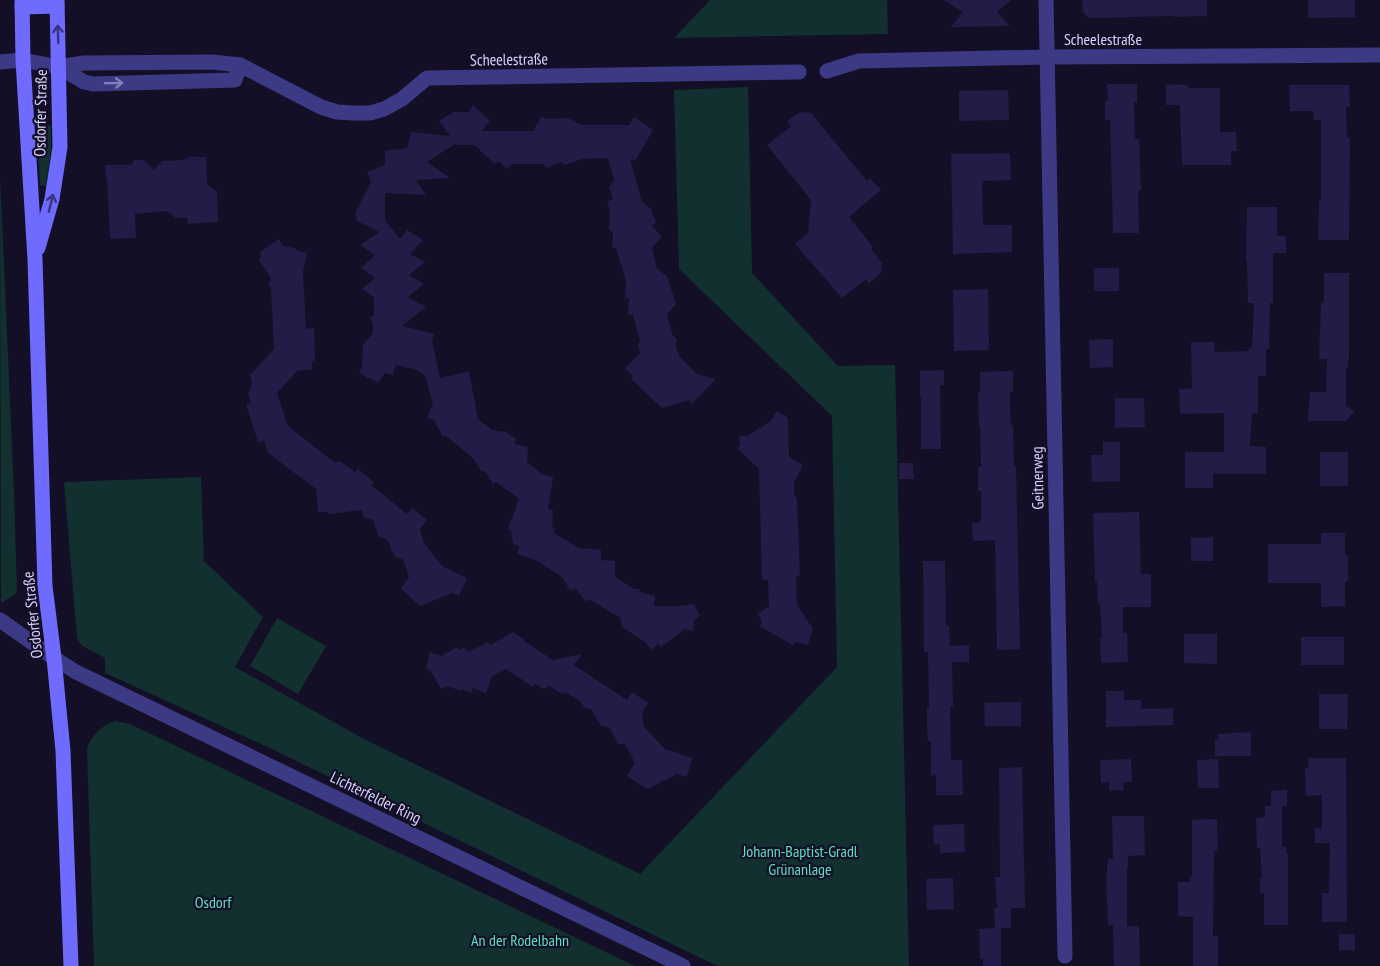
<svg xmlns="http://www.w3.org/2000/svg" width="1380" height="966" font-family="'PT Sans Narrow',sans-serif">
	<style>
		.green { fill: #12302f }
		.building { fill: #241b47 }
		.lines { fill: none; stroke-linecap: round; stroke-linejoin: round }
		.street { stroke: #3d3a85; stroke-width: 15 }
		.secondary { stroke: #6f6bff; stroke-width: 15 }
		.oneway { stroke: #38347d }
		.oneway2 { stroke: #837fbc }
		.labels { text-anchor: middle; stroke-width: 4.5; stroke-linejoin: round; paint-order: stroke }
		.street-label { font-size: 16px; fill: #d9d4ff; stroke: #130f26 }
		.park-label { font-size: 16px; fill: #5fe0c0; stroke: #130f26 }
	</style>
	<rect width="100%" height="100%" fill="#130f26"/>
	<g class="green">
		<path d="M710,0h177l1,34 -214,4z"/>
		<path d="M748,87l4,186 86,93 57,-1 14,601h-192l-447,-218 -165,-75v-15l-23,-12 -5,-8 -13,-156 137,-5 3,84 59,56 -28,50 129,72 276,135 197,-207 -5,-251 -153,-147 -5,-179z"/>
		<path d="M51,125v25l-5,36 -6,-1 -3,-59z"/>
		<path d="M0,175l14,317 3,101 -16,10z"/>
		<path d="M277,618l49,28 -28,48 -48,-28z"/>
		<path d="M115,721l15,3 505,242h-541l-7,-217c5,-15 13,-22 28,-28z"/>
	</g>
	<g class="building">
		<path d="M944,0h67l-14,12 13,14 -59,1 12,-15z"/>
		<path d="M1082,0h125v16l-33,1v-1l-85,2 -6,-6z"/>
		<path d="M1308,0h47v17l-47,1z"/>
		<path d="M1107,84h30v18h-3l1,37h4l2,51h-3l1,43h-26l-3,-113h-5v-19h3z"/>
		<path d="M1166,84l22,1v3h32v44h16l1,19h-6v14h-49l-2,-60h-14z"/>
		<path d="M1289,85h60l1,21 -4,2 1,30h3l-1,102h-31l1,-39h2v-81h-7l-1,-9h-23z"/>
		<path d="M1008,90l1,30 -50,1v-30z"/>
		<path d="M473,105l17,16 -8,10h51l9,-15 5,3 21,-1 13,7h48l5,-8 19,13 -18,31 -5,-2 12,43 9,7 5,13 -4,4 10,11 -10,11 5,21 10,7 9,28 -9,10 6,22 4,3 -1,7 3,10 18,18 19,5 -24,25 -3,-4 -27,8 -31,-29 2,-3 -8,-8 15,-15 -2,-9 2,-2 -7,-27h-5l1,-16 -4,-2 1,-16 -10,-33h-4l1,-16 -4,-2 1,-19 -3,-10 6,-2 -4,-11 5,-8 -6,-22 -27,1 -16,6 -4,-3 -15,6 -2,-4h-32l-5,5 -8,-8 -4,3 -21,-19h-18l-1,-1 -28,18 23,16 -34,2 10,15 -41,-2v27l15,19 7,-9 16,10 -13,14 15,8 -16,13 15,9 -16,13 18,10 -24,19 32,8 -2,7 8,37 29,-7 9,48 14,11 14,2 10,7 -1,5 13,3 -1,15 15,12 11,3 -5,32 5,1 -1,16 3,3 -2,3 25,16 23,2v10l14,1v16l19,12h5l1,3 15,4 -1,10h25l15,-2 6,12 -6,4 -1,11 -8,-2 -24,18 -3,-3 -7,6 -6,-8 -23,-15 -2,-9 -31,-19 -3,3 -10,-13 -6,1 -8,-13 -26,-17 -19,-6 2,-8 -6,-2 -2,-13 -3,-2 11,-30 -23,-17 -3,2 -8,-13h-4l-7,-12 -28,-23 -3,1 -9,-17 -7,-2 6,-15 -8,-27 -8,-6 -21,-5 -3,10 -8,-2 -7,10 -8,-5h-3l-8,-6 3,-6 1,-21 10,-12v-8l-3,-8 4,-1v-19l-12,-8 13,-11 -14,-10 14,-13 -15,-10 19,-13 -22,-11 -2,-8 16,-31 -4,-10 18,-7v-14l22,-3 4,-16 39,4 -11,-15 14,-9h16z"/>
		<path d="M800,112l11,1 56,68 3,-3 11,12 -32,27 24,30 -2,2 11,14 -1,10 -12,10 -3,-4 -24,19 -47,-54 13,-11 3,-33 -44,-55 24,-19 -4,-5z"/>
		<path d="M1010,153l1,27 -29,1 1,44h29v27l-59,2 -2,-100z"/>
		<path d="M189,157h17l1,27 10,8 1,30 -30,2 -1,-6h-11l-9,-7 -32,3 1,24 -26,1 -3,-60 -1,-2 -1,-12h26l3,-5h10l10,10 8,-9 22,-1z"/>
		<path d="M1247,207h30v29h9v17h-13v50h-3l-1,46h-3v27h-8v37h-6l-2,33 16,1v27h-53v14h-28v-36h39v-39l-44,1 -1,-25 13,-1 -1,-46h23l1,10 34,-1v-4h3l2,-44h-6l-1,-42h-1z"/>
		<path d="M279,239l4,7 13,2v2l11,3 -4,19 3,57 8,-1 1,32 -3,2v7l-15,2 -20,22 11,33 47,37 5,-2 15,11 3,-3 16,13 -3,3 36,29 5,-6 15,12 -7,9 4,14 18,23 25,12 -8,18 -7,-3 -32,13 -19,-17 8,-12 -6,-18 -8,-2 -8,-18 -8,-2 -6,-17 -9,-3 -2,-7 -33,4 -1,-2h-10l-2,-23 -48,-36 -4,-12 -6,1 -12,-38 5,-1 -3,-9 4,-10 -2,-9 24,-26 -3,-61 -3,-4 3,-6 -12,-18 2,-5 -1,-3z"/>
		<rect x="1094" y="268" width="25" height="23"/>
		<path d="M1324,273h25v86h-1v9h-2v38l9,5 -9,10h-38l2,-29h16l1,-33h-8l2,-56 3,-1z"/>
		<path d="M988,289l1,61 -35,1 -1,-61z"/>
		<path d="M1113,339v28l-23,1 -1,-28z"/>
		<path d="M944,370v15h-4l1,64h-20v-52h-1v-26z"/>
		<path d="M1013,371v21h-3v17l1,16h2l1,42h2l4,182 -23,1 -2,-110 -22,1 -1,-18 9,-1v-31h-3v-24h3l-1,-41h-1l-1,-34h2v-20z"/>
		<path d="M1115,398h29l1,29 -30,1z"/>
		<path d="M777,411l11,7 1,39 14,8 -9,18v12l3,3 3,77 -4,2 1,28 16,24 -5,16 -13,-3 -2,3 -33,-18 2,-6 -5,-7 12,-8 -1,-26h-6l-3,-111 -22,-21 3,-3 -1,-9h8l24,-15z"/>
		<path d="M1103,442h17v39l-28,1 -1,-27h12z"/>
		<rect x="1320" y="452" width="28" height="34"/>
		<path d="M899,463h14l1,16h-15z"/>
		<path d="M1139,512l2,62h10v33h-28v26h4l1,29 -27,1 -1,-25h2l-2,-34h-2l-1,-22h-2l-2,-69z"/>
		<path d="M1321,533h24v22h3v26l-3,1v24l-24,1v-24h-53v-39h53z"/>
		<path d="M1213,537v24h-22v-23z"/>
		<path d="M923,561h22l1,65 3,-1 1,21 19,-1v17h-17l1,45h-3l1,53h11l1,35h-27v-20l-5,1v-35h-3l-1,-16v-17h2l-1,-56h-4z"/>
		<path d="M513,632l12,8 -1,1 29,19 29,-6 -8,11 53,35 5,-8 16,11 -6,10 2,14 21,22 27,9 -5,19 -10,-3 -30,15 -20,-13 8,-13 -10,-19h-7l-9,-17 -8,-1 -10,-17 -7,-1 -3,-6 -16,-10 -3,2 -13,-8 -5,3 -9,-5 -2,3 -27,-18 -14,7 -6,17 -13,-5 -2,5 -9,-4 -1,2 -14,-5 -6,3 -11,-19 -4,-2 4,-16 11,4 16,-9 2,3 5,-3 4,5 20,-10 2,3z"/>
		<path d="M1184,634h33v30l-33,-1z"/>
		<rect x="1301" y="637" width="43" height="28"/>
		<path d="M1106,691h18v9h17v9l32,-1v17l-67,2z"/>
		<path d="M1319,694h29l-1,35h-28z"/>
		<path d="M1021,702v24h-36l-1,-23z"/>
		<path d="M1251,732v24h-36v-16h3v-6z"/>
		<path d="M1308,758h38l1,164h-25v-29h7l1,-50h-15v-15l7,1v-34l-16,1 -1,-28h4z"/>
		<path d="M1131,759l1,23h-9l1,8h-15v-8l-8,1 -1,-23z"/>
		<path d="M1218,759l1,29h-21l-1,-28z"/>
		<path d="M1022,767l3,141h-28l-2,-31h5l-1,-109z"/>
		<path d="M1287,790v16h-5v41h4v6h2v72h-24v-32h-4v-15h2l-2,-30h-3l-1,-30 9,-1v-11h6v-15z"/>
		<path d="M1112,816h32l1,39 -17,1v11h-1v59h12l1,40h-26l-1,-41h-5l-2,-46 2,-20h5z"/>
		<path d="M1217,819l1,32h-4l-1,85h5v30h-25v-49l-15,-1v-34h12v-6h2v-56z"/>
		<path d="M964,824l1,28 -25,1v-9l-6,1 -1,-20z"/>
		<path d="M953,878l1,31 -27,1 -1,-31z"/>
		<path d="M994,908h17v20h-10v38h-18v-7h-3l-1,-30 16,-1z"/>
		<rect x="1339" y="934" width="16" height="16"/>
	</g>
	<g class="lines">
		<g class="street">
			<path d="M1046,0l19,956"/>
			<path d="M0,62l23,-2 36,7 25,-4 128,-1 28,3 81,42 16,5 16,1h17l14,-4 18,-10 25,-21 372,-6"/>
			<path d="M59,67l25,15 9,2 142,-4 5,-15"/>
			<path d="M827,71l32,-10 188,-4 333,-2"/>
			<path d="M0,620l54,38 22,14 607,294"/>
		</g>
		<g class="secondary">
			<path d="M22,0l1,60 12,199 10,327 9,72 9,93 8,215"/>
			<path d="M22,7l35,-1"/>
			<path d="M38,248l14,-49 8,-52 -3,-147"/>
		</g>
	</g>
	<defs><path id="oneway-shaft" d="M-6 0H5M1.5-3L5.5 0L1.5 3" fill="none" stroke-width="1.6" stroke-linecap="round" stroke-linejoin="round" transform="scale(1.5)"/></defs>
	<g class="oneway">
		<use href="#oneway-shaft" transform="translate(58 34) rotate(-92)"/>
		<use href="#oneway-shaft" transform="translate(51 203) rotate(-76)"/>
	</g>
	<use class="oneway2" href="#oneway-shaft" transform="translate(114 83) rotate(-1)"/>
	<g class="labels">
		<g class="street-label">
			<text x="1103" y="45">Scheelestraße</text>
			<text transform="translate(509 59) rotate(-1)" y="6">Scheelestraße</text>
			<text transform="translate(40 113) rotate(-89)" y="6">Osdorfer Straße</text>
			<text transform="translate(1037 478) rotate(-91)" y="6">Geitnerweg</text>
			<text transform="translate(32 615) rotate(-96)" y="6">Osdorfer Straße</text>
			<text transform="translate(376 797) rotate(26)" y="6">Lichterfelder Ring</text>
		</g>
		<g class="park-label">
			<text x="800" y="857">Johann-Baptist-Gradl<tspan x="800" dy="18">Grünanlage</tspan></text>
			<text x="213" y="908">Osdorf</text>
			<text x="520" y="946">An der Rodelbahn</text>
		</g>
	</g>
</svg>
